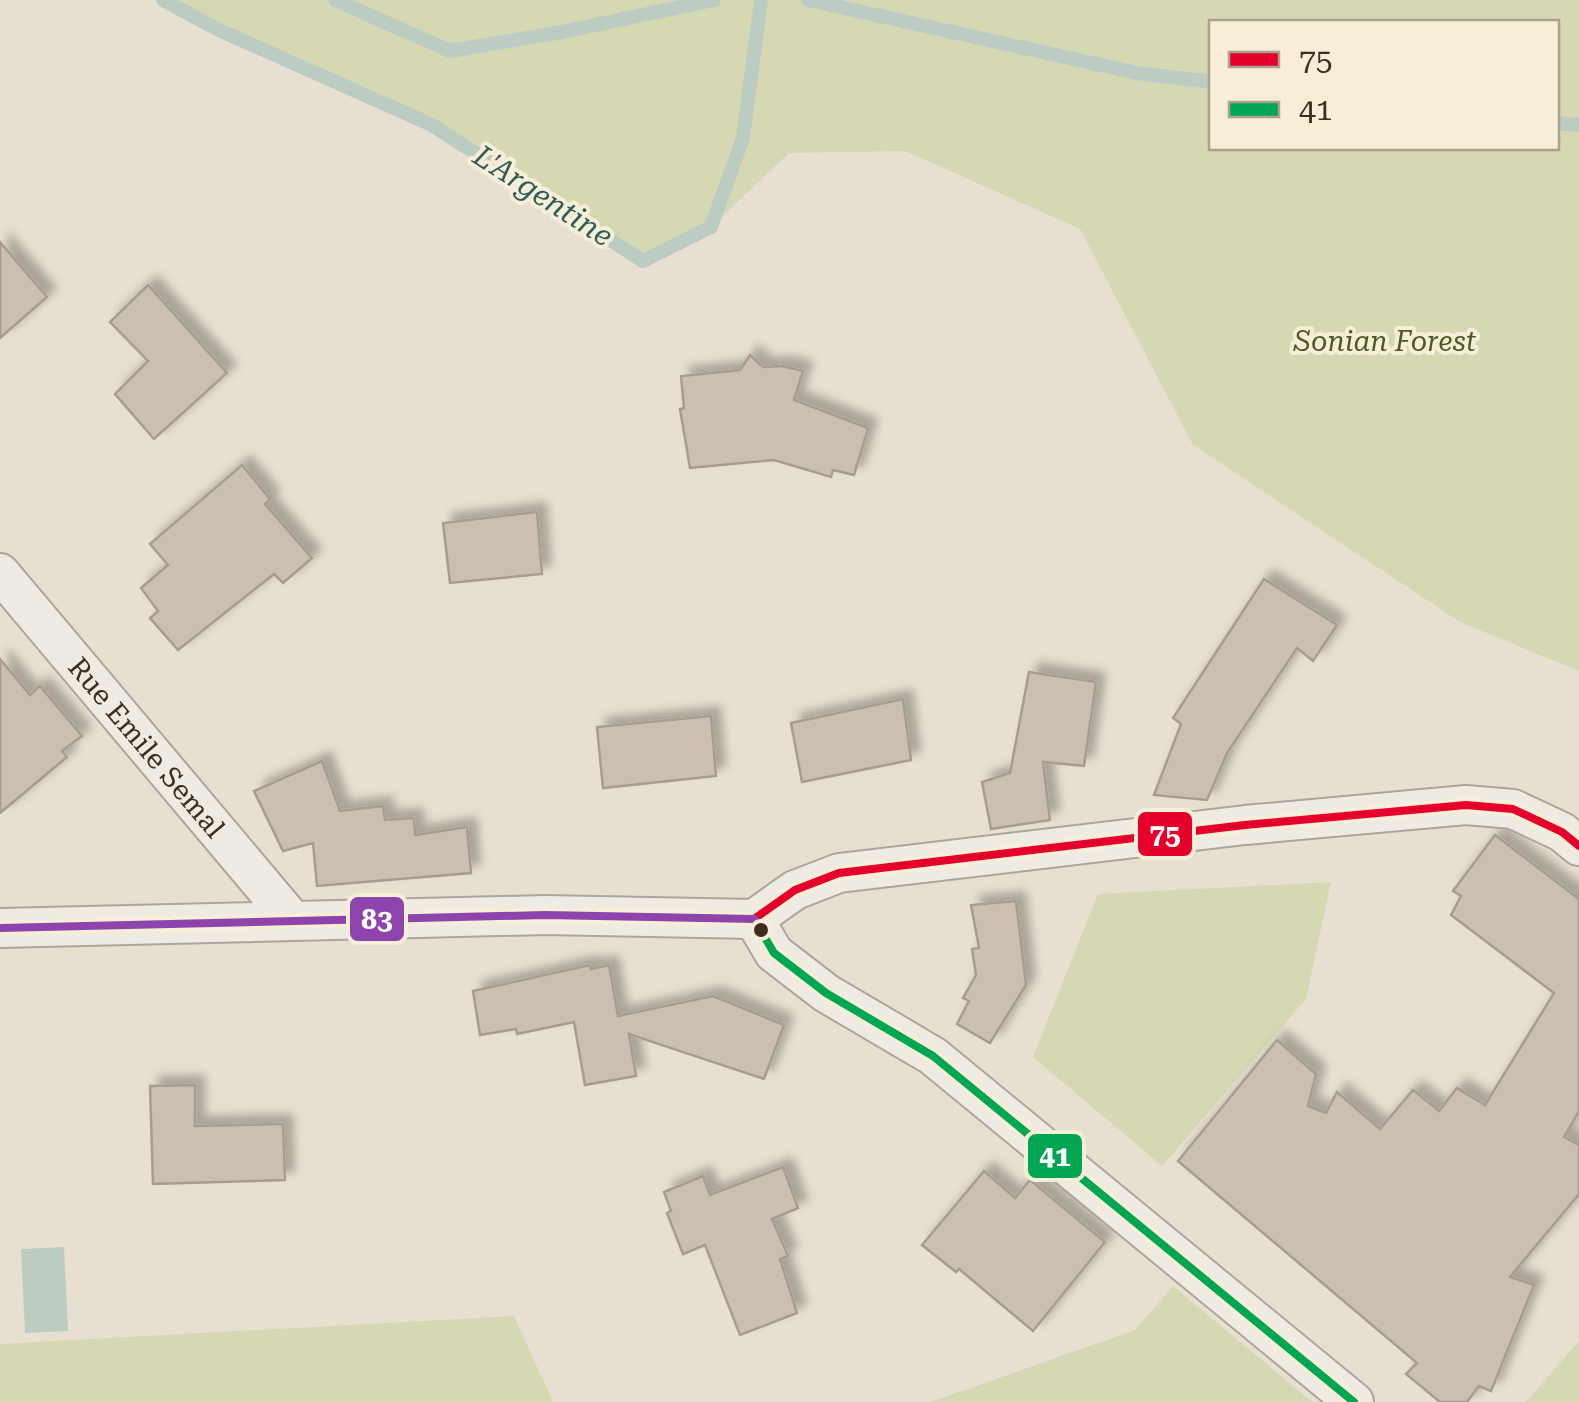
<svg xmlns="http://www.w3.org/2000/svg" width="1579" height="1402" font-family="'Roboto Serif',serif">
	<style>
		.green { fill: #d6d7b3; fill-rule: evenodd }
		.water { fill: #bcccc2 }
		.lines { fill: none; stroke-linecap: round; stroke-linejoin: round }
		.stream { stroke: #bcccc2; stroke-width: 14 }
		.building { fill: #cbbfb2; stroke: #a89c90; stroke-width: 2.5; filter: url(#shadow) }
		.street-casing { stroke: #ada599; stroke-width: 42 }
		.street { stroke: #efebe3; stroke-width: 38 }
		.bus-1-casing { stroke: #f7eed8; stroke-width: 15 }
		.bus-2-casing { stroke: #f7eed8; stroke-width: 15 }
		.bus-3-casing { stroke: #f7eed8; stroke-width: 15 }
		.bus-1 { stroke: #e4002b; stroke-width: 8 }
		.bus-2 { stroke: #00a651; stroke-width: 8 }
		.bus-3 { stroke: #8e44ad; stroke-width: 8 }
		.bus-dot { fill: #3d2e20; stroke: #f7eed8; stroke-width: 4 }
		.labels { text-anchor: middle; stroke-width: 8; stroke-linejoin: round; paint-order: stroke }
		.park-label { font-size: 28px; font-style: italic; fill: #4d5a26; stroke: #f7eed8 }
		.street-label { font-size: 28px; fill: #3d2e20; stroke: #f7eed8 }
		.water-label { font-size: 30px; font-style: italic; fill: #2f5d5a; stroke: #f7eed8 }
		.line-badge { stroke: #f7eed8; stroke-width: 4 }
		.badge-label { font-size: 28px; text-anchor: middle; font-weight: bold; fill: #fff }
	</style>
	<defs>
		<filter id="shadow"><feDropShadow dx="9" dy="-9" stdDeviation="5" flood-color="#0004"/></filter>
	</defs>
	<rect width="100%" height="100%" fill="#e7e0d1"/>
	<g class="green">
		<path d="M163,0h1416v671l-119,-49 -267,-177 -113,-216 -175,-78 -116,2 -78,74 -68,34 -211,-136 -213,-95zM1212,22h344v126h-344z"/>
		<path d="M1331,882l-25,117 -144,167 -129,-109 65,-163z"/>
		<path d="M1173,1286l139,116h-381l204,-72z"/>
		<path d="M514,1316l39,86h-553v-58z"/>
		<path d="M1579,1341v61h-53z"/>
	</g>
	<path class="water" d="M64,1247l4,84 -43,2 -4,-84z"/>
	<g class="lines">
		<g class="stream">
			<path d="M163,0l56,30 213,95 211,136 68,-34 32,-89 18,-138"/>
			<path d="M335,0l115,51 107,-18 157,-33"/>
			<path d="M808,0l329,73 75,9"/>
			<path d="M1556,123l23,2"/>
		</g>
	</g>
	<g class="building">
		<path d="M0,242l47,55 -47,41z"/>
		<path d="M148,285l79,88 -73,66 -39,-45 33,-33 -38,-39z"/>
		<path d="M750,355l13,12 19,-1 21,5 -9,29 74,28 -14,47 -21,-5 -2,7 -57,-17 -84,8 -10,-59 4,-1 -3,-32 59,-6z"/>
		<path d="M242,465l28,34 -5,5 47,54 -29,25 -9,-9 -96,76 -28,-32 8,-7 -17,-23 27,-23 -18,-21z"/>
		<path d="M537,512l5,62 -92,9 -7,-60z"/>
		<path d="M1264,579l73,46 -24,36 -16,-13 -70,105 -20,47 -53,-5 27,-71 -8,-6z"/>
		<path d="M0,659l30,36 10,-9 42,50 -20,15 5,6 -67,56z"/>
		<path d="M1029,672l67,10 -12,84 -41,-4 7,58 -59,9 -9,-47 28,-9z"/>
		<path d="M903,699l8,61 -109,22 -11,-59z"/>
		<path d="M711,716l5,60 -113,12 -6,-61z"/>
		<path d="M322,761l18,50 43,-5 2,14 29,-2 1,17 52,-8 4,46 -154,13 -4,-43 -30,8 -29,-60z"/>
		<path d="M1495,835l84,64v212l-15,26 15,8v49l-69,83 24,8 -43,106 -12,-5 -12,16h-27l-34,-28 11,-11 -239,-202 99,-121 39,34 -8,32 18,7 11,-21 43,37 33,-39 26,21 18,-23 28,17 69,-112 -103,-78 10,-19 -8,-5z"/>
		<path d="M1016,901l10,84 -36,58 -33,-19 12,-23 -6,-3 13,-23 -4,-26 7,-1 -8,-43z"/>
		<path d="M590,965l1,4 18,-4 9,51 95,-20 71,29 -20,54 -135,-45 7,42 -51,9 -11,-63 -57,12 -1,-5 -36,6 -7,-44z"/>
		<path d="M195,1085v41l88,-2 2,56 -132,4 -3,-98z"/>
		<path d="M783,1167l15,41 -26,11 16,37 -8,3 17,54 -57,22 -35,-90 -22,9 -16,-41 4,-2 -7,-19 39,-16 7,19z"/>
		<path d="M984,1171l31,27 15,-18 75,62 -72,89 -74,-62 -3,3 -34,-27z"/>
	</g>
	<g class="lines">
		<g class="street-casing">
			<g id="street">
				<path id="s1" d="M0,573l293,348"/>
				<path d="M754,919l41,-29 44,-17 406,-48 221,-20 47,4 49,23 17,14"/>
				<path d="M754,919l20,34 52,40 107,63 421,346"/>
				<path d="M0,928l545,-13 209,4"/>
			</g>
		</g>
		<use href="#street" class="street"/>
		<g class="bus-1-casing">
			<path id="bus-1" d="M754,919l41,-29 44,-17 406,-48 221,-20 47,4 49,23 17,14"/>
		</g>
		<g class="bus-2-casing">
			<path id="bus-2" d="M754,919l20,34 52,40 107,63 421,346"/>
		</g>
		<g class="bus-3-casing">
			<path id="bus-3" d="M0,928l545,-13 209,4"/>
		</g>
		<use href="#bus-1" class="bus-1"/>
		<use href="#bus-2" class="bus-2"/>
		<use href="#bus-3" class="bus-3"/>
	</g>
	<circle class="bus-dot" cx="761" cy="930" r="9"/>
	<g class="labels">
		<g class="park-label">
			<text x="1385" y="351">Sonian Forest</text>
		</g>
		<g class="street-label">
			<text dy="10" stroke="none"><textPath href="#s1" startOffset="228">Rue Emile Semal</textPath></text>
		</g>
		<g class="water-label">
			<text transform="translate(543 196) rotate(33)" y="10">L'Argentine</text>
		</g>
	</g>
	<g class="line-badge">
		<rect x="1136" y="810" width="58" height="48" rx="10" fill="#e4002b"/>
		<rect x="348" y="895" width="58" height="48" rx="10" fill="#8e44ad"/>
		<rect x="1026" y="1132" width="58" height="48" rx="10" fill="#00a651"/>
	</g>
	<g class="badge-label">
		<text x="1165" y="844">75</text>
		<text x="377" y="929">83</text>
		<text x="1055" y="1166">41</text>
	</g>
	<rect x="1209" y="20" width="350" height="130" fill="#f7eed8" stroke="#ada18e" stroke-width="2.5"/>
	<rect x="1229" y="52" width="50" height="15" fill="#e4002b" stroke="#ada18e" stroke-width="2.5"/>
	<text x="1299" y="70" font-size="30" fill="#3d2e20">75</text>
	<rect x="1229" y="102" width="50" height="15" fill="#00a651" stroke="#ada18e" stroke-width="2.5"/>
	<text x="1299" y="120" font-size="30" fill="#3d2e20">41</text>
</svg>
